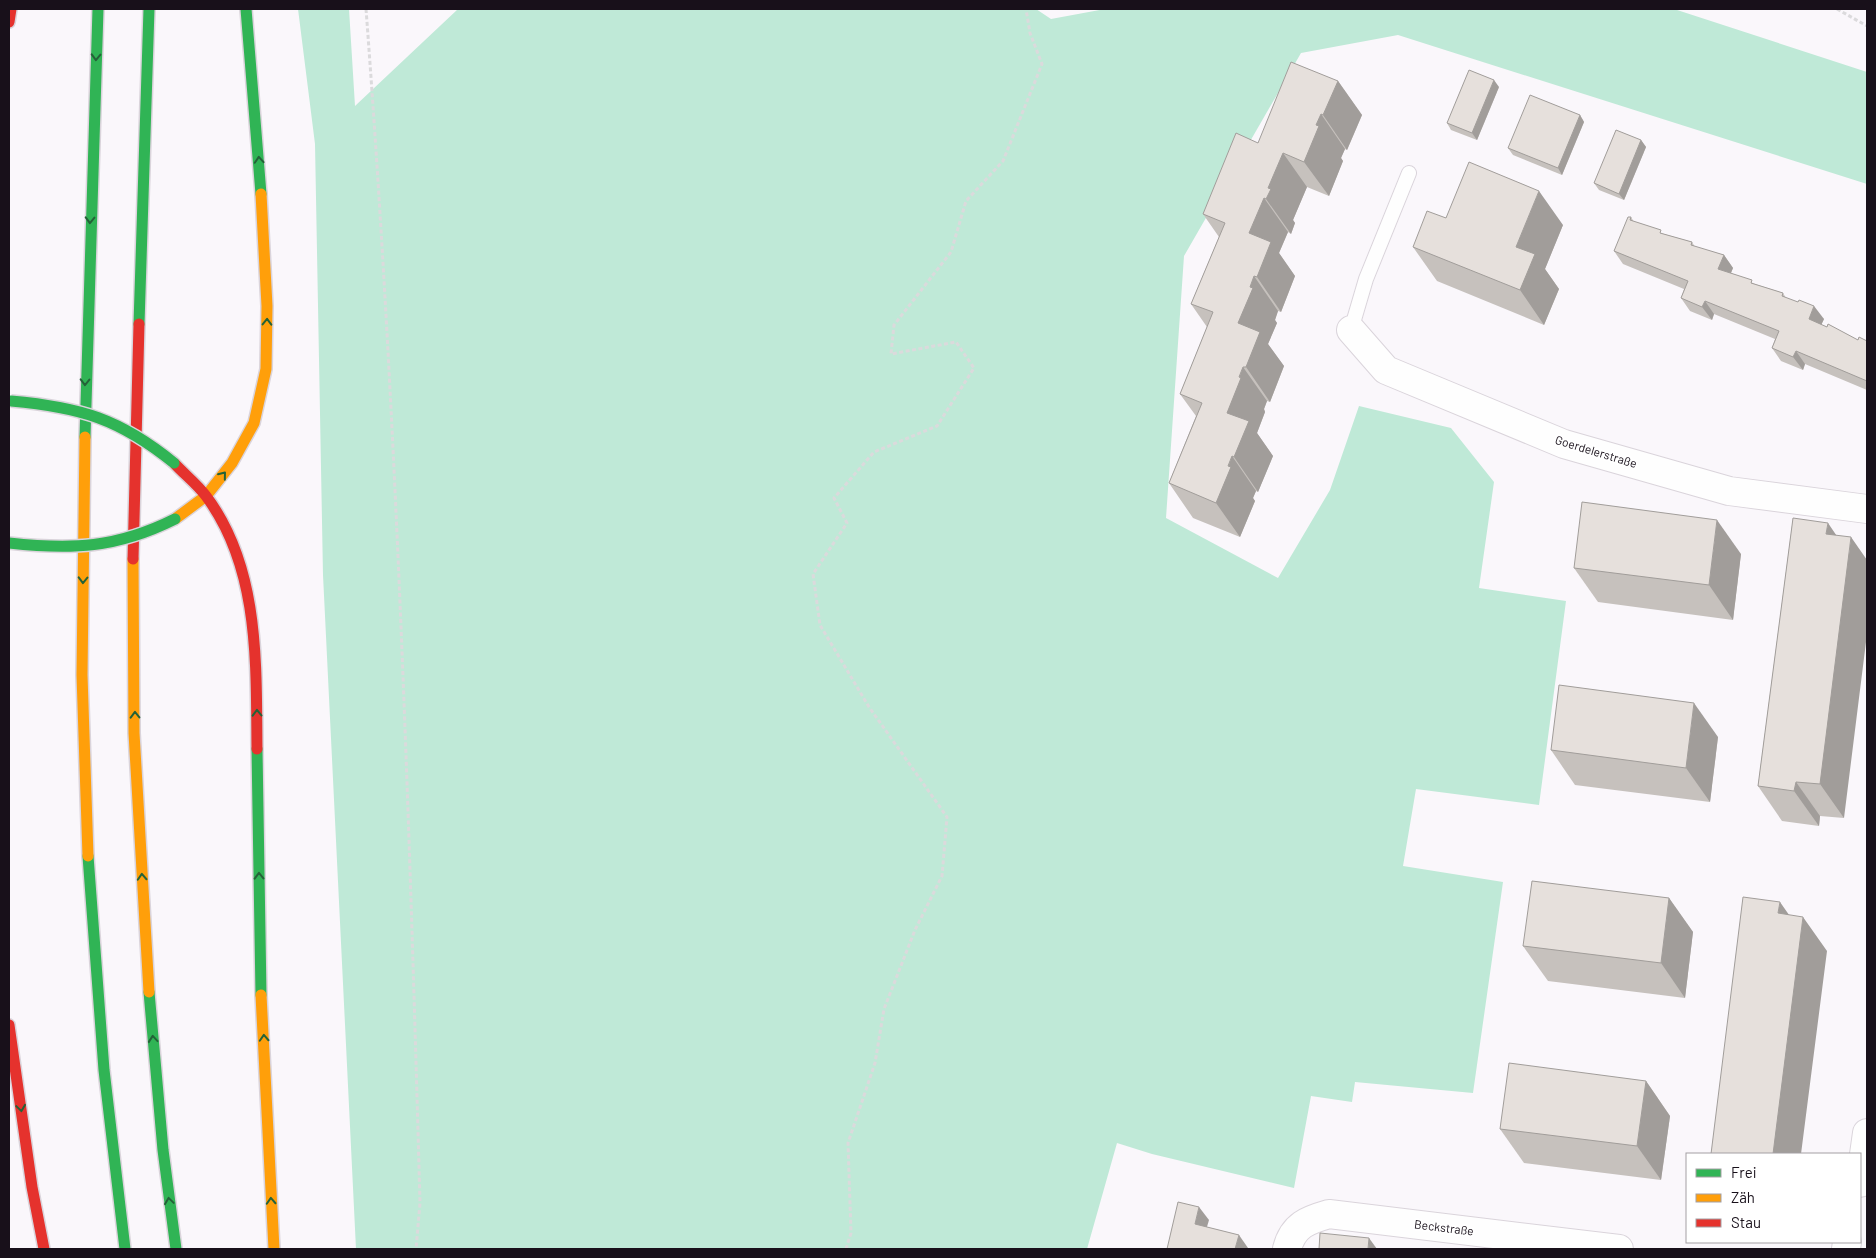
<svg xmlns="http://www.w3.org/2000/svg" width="1876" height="1258" font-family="Barlow,sans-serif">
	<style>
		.green { fill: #bfe9d7 }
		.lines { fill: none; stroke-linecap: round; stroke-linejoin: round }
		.lane-casing { stroke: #dad4db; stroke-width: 16 }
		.street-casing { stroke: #dad4db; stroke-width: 30 }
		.fast-casing { stroke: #dad4db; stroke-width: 14 }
		.slow-casing { stroke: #dad4db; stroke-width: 14 }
		.jam-casing { stroke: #dad4db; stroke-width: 14 }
		.path { stroke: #dbdadc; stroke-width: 3; stroke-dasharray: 4 2.5; stroke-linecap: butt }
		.lane { stroke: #fefefe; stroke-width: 14 }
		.street { stroke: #fefefe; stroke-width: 28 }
		.fast { stroke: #30b455; stroke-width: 11 }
		.slow { stroke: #ff9f0a; stroke-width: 11 }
		.jam { stroke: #e5322d; stroke-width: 11 }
		.fast-bridge-casing { stroke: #dad4db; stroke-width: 14; stroke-linecap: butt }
		.fast-bridge { stroke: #30b455; stroke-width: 11 }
		.wall { fill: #c6c1bd }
		.shaded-wall { fill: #a19d9a }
		.building { fill: #e6e0dc; stroke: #a19d9a }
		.oneway { stroke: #246238 }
		.labels { text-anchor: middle; stroke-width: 4; stroke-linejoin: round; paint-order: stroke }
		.street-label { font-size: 12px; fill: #18101a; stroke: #fff }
	</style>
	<rect width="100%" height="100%" fill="#faf7fb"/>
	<path class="green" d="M298,9h51l6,97 103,-97h578l15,10 54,-10h569l193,63v112l-469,-149 -97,18 -117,203 -18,262 112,60 52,-88 29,-84 92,22 43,54 -15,106 87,13 -27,204 -123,-16 -13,77 100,16 -30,211 -118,-11 -3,20 -41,-6 -17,92 -142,-34 -35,-11 -30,106h-731l-33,-674 -8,-431z"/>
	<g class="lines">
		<g class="lane-casing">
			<path id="lane" d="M1351,330l15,-51 43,-106"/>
		</g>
		<g class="street-casing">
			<g id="street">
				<path d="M1351,330l35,40 178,74 165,47 138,18"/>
				<path d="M1860,1183l7,-50"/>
				<path d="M1287,1249c6,-24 21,-29 42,-35l290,35"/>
				<path d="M1846,1249l1,-7"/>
			</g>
		</g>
		<g class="fast-casing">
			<g id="fast">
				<path d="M246,9l15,185"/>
				<path d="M139,324l10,-315"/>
				<path d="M85,437l13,-428"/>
				<path d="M257,749l4,246"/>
				<path d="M88,856l16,214 21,179"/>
				<path d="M149,992l14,158 13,99"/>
			</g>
		</g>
		<g class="slow-casing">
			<g id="slow">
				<path d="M85,437l-3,238 6,181"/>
				<path d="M175,519l31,-23 26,-33 22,-40 12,-54 1,-63 -6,-112"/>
				<path d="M133,559l1,174 15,259"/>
				<path d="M261,995l13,254"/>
			</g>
		</g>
		<g class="jam-casing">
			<g id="jam">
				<path d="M9,22l2,-13"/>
				<path d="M174,463c10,11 23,21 32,33 54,72 50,168 51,253"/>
				<path d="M133,559l6,-235"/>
				<path d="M9,1025l23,162 12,62"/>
			</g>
		</g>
		<g class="path">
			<path d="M366,9c30,397 43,796 54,1194l-4,46"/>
			<path d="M1837,9l30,17"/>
			<path d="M846,1249l5,-16 -3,-90 27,-80 9,-54 31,-79 27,-54 5,-59 -78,-110 -49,-82 -7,-51 34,-51 -13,-25 40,-46 63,-26 37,-58 -18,-26 -65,12 3,-29 57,-73 15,-51 37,-40 39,-97 -12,-31 -4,-24"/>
		</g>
		<use href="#lane" class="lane"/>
		<use href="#street" class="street"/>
		<use href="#fast" class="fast"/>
		<use href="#slow" class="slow"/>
		<use href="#jam" class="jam"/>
		<g class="fast-bridge-casing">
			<g id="fast-bridge">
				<path d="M11,401c69,6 109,18 163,62"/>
				<path d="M9,543c63,7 108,5 166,-24"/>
			</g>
		</g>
		<use href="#fast-bridge" class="fast-bridge"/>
	</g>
	<g class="wall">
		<path d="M1338,81l24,34 -15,35 -2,-1 -4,9 2,3 -14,35 -22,-9 -14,33 2,3 -4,11 -3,-2 -9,21 16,23 -14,36 -3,-1 -3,9 2,3 -9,21 16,22 -14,36 -3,-1 -3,8 1,3 -8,21 16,23 -15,36 -2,-1 -3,7 2,3 -15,36 -47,-19 -24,-35 27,-67 -16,-22 27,-67 -16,-23 28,-67 -16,-23 55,-71z"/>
		<path d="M1499,87l-22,53 -26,-10 -4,-7z"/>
		<path d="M1580,115l4,7 -22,53 -49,-20 -5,-7z"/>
		<path d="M1641,140l5,7 -22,53 -25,-10 -5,-7z"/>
		<path d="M1631,217l3,5 30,12 28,8 3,5 29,8 9,13 -2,5 24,11 28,9 3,5 38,21 -3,6 37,15 9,1v49l-62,-26 -2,6 -22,-9 -9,-13 3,-9 -61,-25 -2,6 -22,-9 -9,-13 3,-9 -61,-25 -9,-13z"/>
		<path d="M1446,218l117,7 -18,44 14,20 -15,36 -107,-44 -24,-34z"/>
		<path d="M1793,518l51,300 -24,-2 -1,10 -37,-5 -24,-35z"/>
		<path d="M1741,554l-8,66 -135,-18 -24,-34z"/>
		<path d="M1718,737l-8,65 -135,-17 -24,-35z"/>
		<path d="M1669,898l24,34 -8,66 -137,-17 -25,-35z"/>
		<path d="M1646,1081l24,35 -9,64 -137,-17 -24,-34z"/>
	</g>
	<g class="shaded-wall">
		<path d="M1494,80l5,7 -22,53 -5,-7z"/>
		<path d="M1338,81l24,34 -15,35 -24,-35z"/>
		<path d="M1321,114l24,35 -4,9 2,3 -14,35 -25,-34 12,-37z"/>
		<path d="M1580,115l4,7 -22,53 -4,-7z"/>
		<path d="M1641,140l5,7 -22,53 -5,-6z"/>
		<path d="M1283,153l24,34 -14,33 2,3 -4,11 -25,-35 2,-11z"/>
		<path d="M1539,191l24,34 -18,44 14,20 -15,36 -24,-35 -4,-43z"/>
		<path d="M1264,198l24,34 -9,21 16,23 -14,36 -24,-35 -8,-44z"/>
		<path d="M1724,255l9,13 -6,14 -9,-13z"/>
		<path d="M1254,276l24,35 -3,9 2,3 -9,21 16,22 -14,36 -24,-35 -8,-44z"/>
		<path d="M1705,301l9,13 -2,6 -10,-13z"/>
		<path d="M1814,306l10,13 -6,13 -9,-13z"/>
		<path d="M1796,351l9,13 -2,6 -10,-13z"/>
		<path d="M1243,367l24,34 -3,8 1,3 -8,21 16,23 -15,36 -24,-35 -7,-44z"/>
		<path d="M1232,456l24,35 -3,7 2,3 -15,36 -24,-34z"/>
		<path d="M1717,520l24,34 -8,66 -24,-35z"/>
		<path d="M1828,523l21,31 2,-17 16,23v74l-23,184 -24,-34 6,-250z"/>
		<path d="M1694,703l24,34 -8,65 -24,-34z"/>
		<path d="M1796,782l24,34 -1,10 -25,-35z"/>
		<path d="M1669,898l24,34 -8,66 -24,-35z"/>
		<path d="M1780,902l21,30 2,-15 24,34 -26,203h-28l5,-241z"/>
		<path d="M1646,1081l24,35 -9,64 -24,-34z"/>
		<path d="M1199,1207l10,13 -5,17 -9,-13z"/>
		<path d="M1239,1235l9,13v1h-13z"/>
		<path d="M1369,1238l8,11h-9z"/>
	</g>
	<g class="building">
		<path d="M1291,62l47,19 -15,34 -2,-1 -5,11 3,1 -15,36 -21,-9 -15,35 3,1 -5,10 -2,-1 -15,35 22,9 -14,35 -3,-1 -4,11 3,1 -15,35 22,9 -14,35h-3l-4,10 2,1 -14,35 22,8 -15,36 -2,-1 -4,10 3,1 -15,36 -47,-20 33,-80 -22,-9 33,-82 -22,-8 34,-81 -22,-9 33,-81 22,10z"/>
		<path d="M1469,70l25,10 -22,53 -25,-10z"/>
		<path d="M1530,95l50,20 -22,53 -50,-20z"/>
		<path d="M1616,130l25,10 -22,54 -25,-11z"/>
		<path d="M1469,162l70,29 -23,56 19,7 -15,36 -107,-43 14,-36 19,7z"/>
		<path d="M1628,217h3l-1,3 31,10 -1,3 32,9 -1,3 33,10 -6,14 34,11 -1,3 32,10 -1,3 16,6 1,-2 15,6 -5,13 18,8 1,-3 30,16 1,-3 8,4v40l-71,-30 -3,6 -21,-9 7,-17 -74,-30 -3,6 -21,-9 7,-17 -74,-30z"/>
		<path d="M1582,502l135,18 -8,65 -135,-17z"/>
		<path d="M1793,518l35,5 -2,11 25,3 -31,247 -24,-2 -2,9 -36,-5z"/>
		<path d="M1559,685l135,18 -8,65 -135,-18z"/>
		<path d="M1532,881l137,17 -8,65 -138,-17z"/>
		<path d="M1743,897l37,5 -2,11 25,4 -30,237h-62z"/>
		<path d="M1509,1063l137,18 -9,65 -137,-17z"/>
		<path d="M1178,1202l21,5 -4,17 44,11 -4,14h-68z"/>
		<path d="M1320,1233l49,5 -1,11h-49z"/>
	</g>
	<defs><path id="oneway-chevron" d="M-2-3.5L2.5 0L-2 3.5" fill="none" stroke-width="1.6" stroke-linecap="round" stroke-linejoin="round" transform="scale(1.25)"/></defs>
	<g class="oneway">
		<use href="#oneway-chevron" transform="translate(96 57) rotate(92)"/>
		<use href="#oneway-chevron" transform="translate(259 160) rotate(-94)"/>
		<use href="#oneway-chevron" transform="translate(90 220) rotate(92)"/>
		<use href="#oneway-chevron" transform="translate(267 322) rotate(-89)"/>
		<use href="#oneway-chevron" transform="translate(85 382) rotate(91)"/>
		<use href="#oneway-chevron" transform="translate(223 475) rotate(-51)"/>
		<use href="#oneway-chevron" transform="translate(83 580) rotate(91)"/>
		<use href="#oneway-chevron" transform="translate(257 713) rotate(-91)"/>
		<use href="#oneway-chevron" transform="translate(135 715) rotate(-91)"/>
		<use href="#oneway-chevron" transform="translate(259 876) rotate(-91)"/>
		<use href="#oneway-chevron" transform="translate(142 877) rotate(-93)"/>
		<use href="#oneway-chevron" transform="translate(264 1038) rotate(-93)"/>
		<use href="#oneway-chevron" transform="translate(153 1039) rotate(-95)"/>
		<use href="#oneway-chevron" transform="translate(21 1108) rotate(82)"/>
		<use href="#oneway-chevron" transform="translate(169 1201) rotate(-98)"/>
		<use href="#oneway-chevron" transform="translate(271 1201) rotate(-93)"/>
	</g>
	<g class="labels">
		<g class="street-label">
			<text transform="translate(1596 452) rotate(17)" y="4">Goerdelerstraße</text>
			<text transform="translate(1444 1228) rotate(7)" y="4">Beckstraße</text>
		</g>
	</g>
	<rect width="1876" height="1258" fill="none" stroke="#18101a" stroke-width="20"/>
	<rect x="1686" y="1153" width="175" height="90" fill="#ffffff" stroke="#a39fa3"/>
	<rect x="1696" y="1169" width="25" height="8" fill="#30b455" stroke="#a39fa3"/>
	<text x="1731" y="1178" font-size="15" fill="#18101a">Frei</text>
	<rect x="1696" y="1194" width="25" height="8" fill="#ff9f0a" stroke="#a39fa3"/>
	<text x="1731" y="1203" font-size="15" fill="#18101a">Zäh</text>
	<rect x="1696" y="1219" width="25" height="8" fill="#e5322d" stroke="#a39fa3"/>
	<text x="1731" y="1228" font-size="15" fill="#18101a">Stau</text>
</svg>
